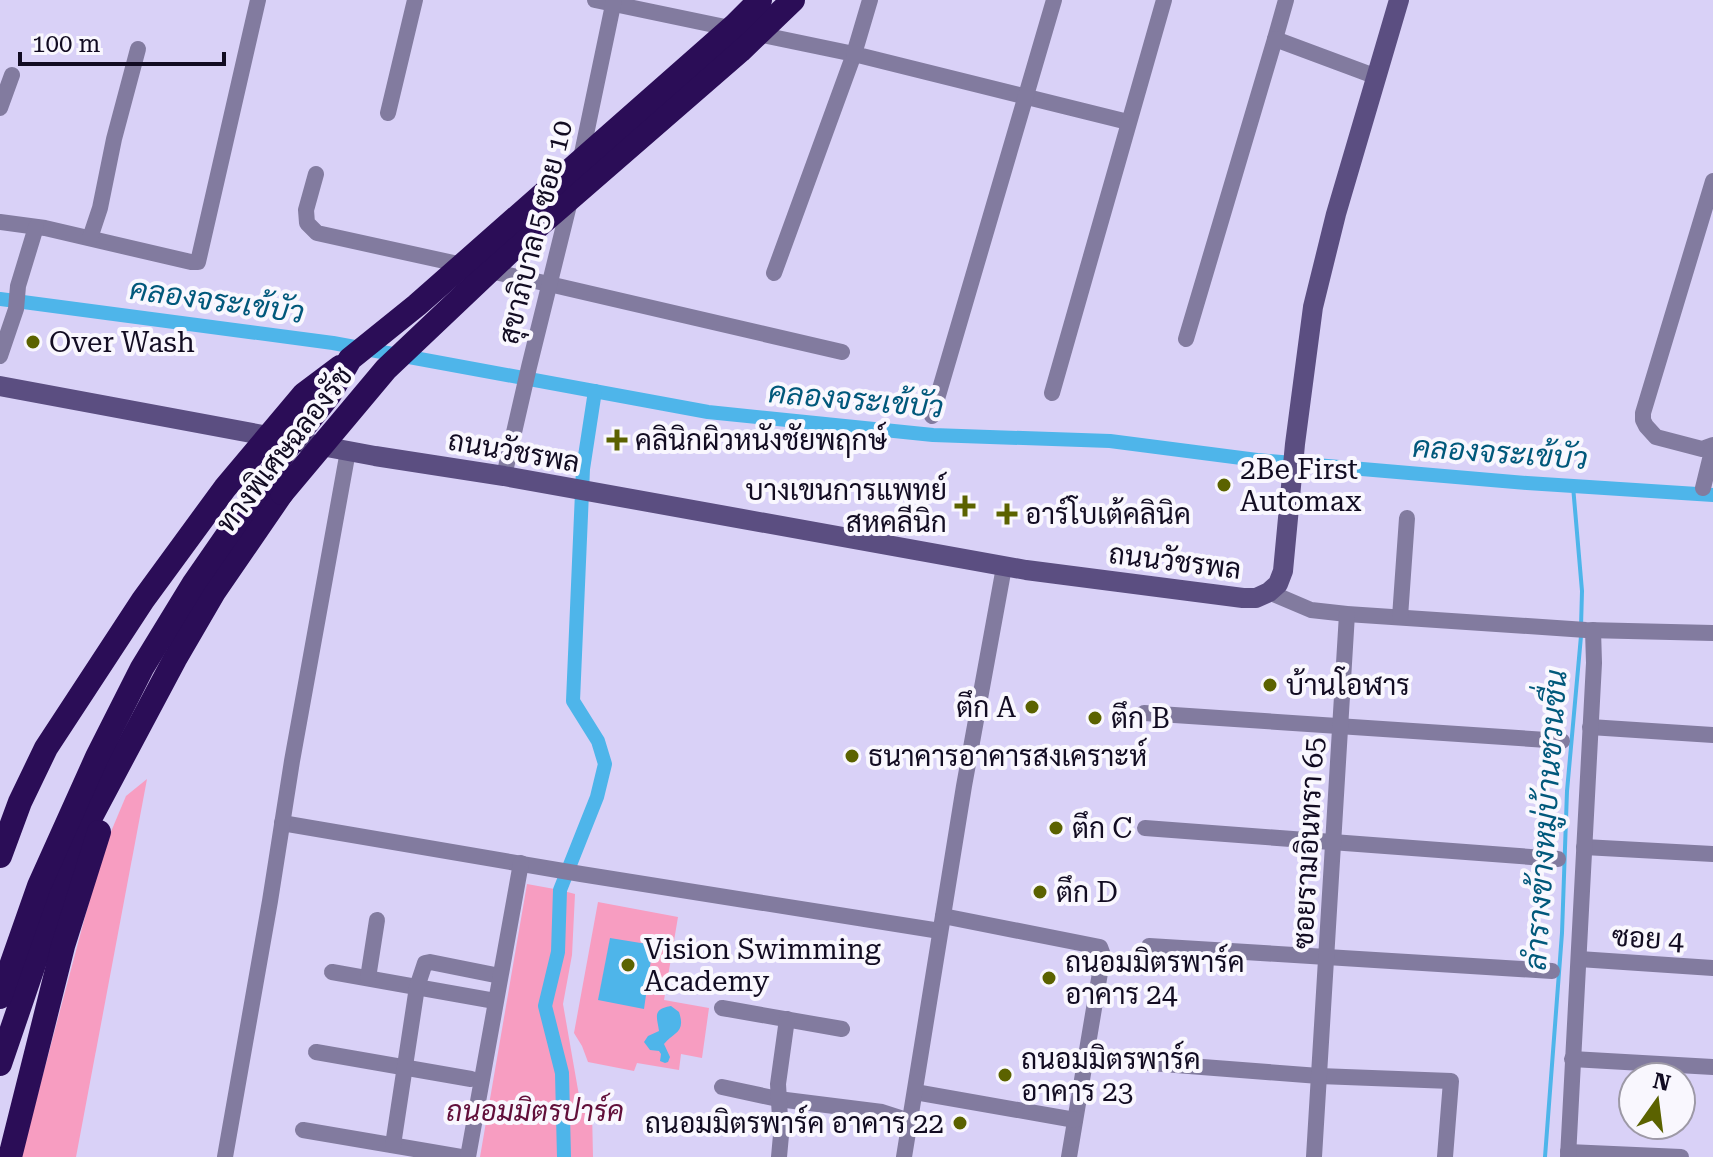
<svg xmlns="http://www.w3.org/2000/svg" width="1713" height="1157" font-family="'Roboto Serif',Sarabun,serif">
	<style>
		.green { fill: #f79dc1 }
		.water { fill: #4eb5ea }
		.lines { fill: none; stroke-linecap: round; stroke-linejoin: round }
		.stream { stroke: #4eb5ea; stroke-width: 4 }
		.canal { stroke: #4eb5ea; stroke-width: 14 }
		.minor { stroke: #827b9f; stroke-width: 16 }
		.secondary { stroke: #5b4e81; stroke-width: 20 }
		.motorway { stroke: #2b0d57; stroke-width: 24 }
		.motorway-bridge { stroke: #2b0d57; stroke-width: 24 }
		.poi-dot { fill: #5b6200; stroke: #f9f7fe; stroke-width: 3 }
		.labels { text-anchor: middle; stroke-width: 8; stroke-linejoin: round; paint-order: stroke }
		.street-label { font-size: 28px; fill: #120c22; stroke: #f9f7fe }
		.poi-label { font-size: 28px; fill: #120c22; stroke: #f9f7fe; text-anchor: start }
		.park-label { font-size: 28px; font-style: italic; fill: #620f3a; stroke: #f9f7fe }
		.water-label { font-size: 30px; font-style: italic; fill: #01587b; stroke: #f9f7fe }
	</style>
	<rect width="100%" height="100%" fill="#d9d1f7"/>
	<g class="green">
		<path d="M147,779l-71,378h-55l81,-304 24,-57z"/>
		<path d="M527,884l33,6 15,4 -3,61 -9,49 18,103 11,4 1,46h-113z"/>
		<path d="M598,902l80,15 -14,83 45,8 -7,50 -21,-4 -2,16 -42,-7 -3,8 -46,-9 -6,-16 -8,-13z"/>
	</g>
	<g class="water">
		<path d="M610,938l43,7 -9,64 -46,-9z"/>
		<path d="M671,1006l8,6c7,21 -5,20 -15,32l6,13 -2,5 -3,1 -5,-2 1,-7 -2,-3 -9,-1 -6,-8 4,-6 11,-5c-2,-14 -7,-22 12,-25z"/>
	</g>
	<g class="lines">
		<g class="stream">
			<path d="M1573,486l9,105 -1,36"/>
			<path d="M1545,1157l17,-224 5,-142 14,-155"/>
		</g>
		<g class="canal">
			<path d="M0,299l333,44 375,69 225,23 177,6 147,19 270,23 186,12"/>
			<path d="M564,1157l-2,-84 -17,-67 13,-54 2,-62 37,-93 8,-33 -7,-23 -25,-40 10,-232 12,-78"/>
		</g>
		<g class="minor">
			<path d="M595,0l259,54 -80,219"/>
			<path d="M870,0l-16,54 274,68"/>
			<path d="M1275,39l11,-39"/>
			<path d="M0,108l12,-33"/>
			<path d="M388,113l27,-113"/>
			<path d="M580,163l34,-163"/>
			<path d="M316,174l-10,36 1,13 10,10 232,51 293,68"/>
			<path d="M1713,181l-70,232v7l3,6 10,11 46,12 11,-4"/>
			<path d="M0,222l45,6 146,34h7l60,-262"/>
			<path d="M90,238l10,-30 14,-69 24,-90"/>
			<path d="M1186,339l89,-300 102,38"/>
			<path d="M0,356l16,-47 2,-23 18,-59"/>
			<path d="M1052,393l112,-393"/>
			<path d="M932,416l122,-416"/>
			<path d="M504,476l25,-109 42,-170"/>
			<path d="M1703,488l10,-41"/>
			<path d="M1269,592l42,18 36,4 239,16 127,3"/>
			<path d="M1400,617l7,-99"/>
			<path d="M1144,713l418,28"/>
			<path d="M1590,727l123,8"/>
			<path d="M282,823l299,51 359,57"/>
			<path d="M1145,828l413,31"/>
			<path d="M1584,847l129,7"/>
			<path d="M943,916l157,31 3,8 -34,202"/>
			<path d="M1149,946l403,25"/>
			<path d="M1579,959l134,9"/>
			<path d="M332,972l163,29"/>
			<path d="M368,978l9,-58"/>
			<path d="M722,1008l120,21"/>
			<path d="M316,1052l155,27"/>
			<path d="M1572,1059l141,8"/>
			<path d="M1124,1061l195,15 132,5 -6,76"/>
			<path d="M722,1087l56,12 104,13 28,9"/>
			<path d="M915,1092l160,28"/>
			<path d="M303,1130l158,27"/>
			<path d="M393,1145l24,-158 8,-24 5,-1 70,14"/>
			<path d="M1568,1152l113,5"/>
			<path d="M225,1157l45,-256 22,-140 56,-310"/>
			<path d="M468,1157l53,-294"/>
			<path d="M779,1157l2,-22 -3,-51 9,-65"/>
			<path d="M904,1157l60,-371 40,-219"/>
			<path d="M1314,1157l33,-543"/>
			<path d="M1568,1157l26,-494 -1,-33"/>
		</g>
		<path class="secondary" d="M0,386l375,70 129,20 522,94 217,28h13l13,-6 9,-8 5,-13 12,-127 18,-137 23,-93 63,-214"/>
		<g class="motorway">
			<path d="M0,1064l59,-173 25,-61 91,-171 39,-67 68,-99"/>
			<path d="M10,1157l53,-211 36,-114"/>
		</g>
		<g class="motorway-bridge">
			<path d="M282,493l104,-124 134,-127 220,-191 53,-51"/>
			<path d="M0,856l20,-54 26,-54 97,-148 82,-112 79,-94 36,-27"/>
			<path d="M0,997l39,-111 58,-129 45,-89 52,-85 95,-137 41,-52 20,-35 67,-54 318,-280 25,-25"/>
		</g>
	</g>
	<g class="poi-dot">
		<circle cx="33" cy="342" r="8"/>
		<path d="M613 428h8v8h8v8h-8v8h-8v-8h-8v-8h8z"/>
		<circle cx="1224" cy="485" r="8"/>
		<path d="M961 494h8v8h8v8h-8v8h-8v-8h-8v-8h8z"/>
		<path d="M1003 502h8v8h8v8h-8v8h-8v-8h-8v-8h8z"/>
		<circle cx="1270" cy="685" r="8"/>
		<circle cx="1032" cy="707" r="8"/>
		<circle cx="1095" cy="718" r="8"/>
		<circle cx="852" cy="756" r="8"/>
		<circle cx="1056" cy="828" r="8"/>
		<circle cx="1040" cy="892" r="8"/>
		<circle cx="628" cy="965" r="8"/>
		<circle cx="1049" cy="978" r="8"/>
		<circle cx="1005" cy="1075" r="8"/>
		<circle cx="960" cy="1123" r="8"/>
	</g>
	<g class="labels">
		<g class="street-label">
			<text transform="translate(535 232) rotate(-76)" y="10">สุขาภิบาล 5 ซอย 10</text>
			<text transform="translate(284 449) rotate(-52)" y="10">ทางพิเศษฉลองรัช</text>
			<text transform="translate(514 451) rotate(10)" y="10">ถนนวัชรพล</text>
			<text transform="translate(1175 561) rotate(7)" y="10">ถนนวัชรพล</text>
			<text transform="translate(1308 843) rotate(-87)" y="10">ซอยรามอินทรา 65</text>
			<text transform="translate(1648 938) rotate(4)" y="10">ซอย 4</text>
		</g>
		<g class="poi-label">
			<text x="49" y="352">Over Wash</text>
			<text x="635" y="450">คลินิกผิวหนังชัยพฤกษ์</text>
			<text x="1240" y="479">2Be First<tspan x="1240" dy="32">Automax</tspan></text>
			<text x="947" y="500" text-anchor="end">บางเขนการแพทย์<tspan x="947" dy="32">สหคลีนิก</tspan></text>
			<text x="1025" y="524">อาร์โบเต้คลินิค</text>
			<text x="1286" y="695">บ้านโอฬาร</text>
			<text x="1016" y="717" text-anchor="end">ตึก A</text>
			<text x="1111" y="728">ตึก B</text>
			<text x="868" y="766">ธนาคารอาคารสงเคราะห์</text>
			<text x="1072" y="838">ตึก C</text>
			<text x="1056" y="902">ตึก D</text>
			<text x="644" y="959">Vision Swimming<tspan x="644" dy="32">Academy</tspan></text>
			<text x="1065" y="972">ถนอมมิตรพาร์ค<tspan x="1065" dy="32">อาคาร 24</tspan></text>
			<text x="1021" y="1069">ถนอมมิตรพาร์ค<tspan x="1021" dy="32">อาคาร 23</tspan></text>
			<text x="944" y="1133" text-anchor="end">ถนอมมิตรพาร์ค อาคาร 22</text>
		</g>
		<g class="park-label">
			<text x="535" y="1121">ถนอมมิตรปาร์ค</text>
		</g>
		<g class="water-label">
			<text transform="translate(217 301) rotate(8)" y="10">คลองจระเข้บัว</text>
			<text transform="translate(856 400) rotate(5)" y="10">คลองจระเข้บัว</text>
			<text transform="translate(1500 453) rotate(4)" y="10">คลองจระเข้บัว</text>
			<text transform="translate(1546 820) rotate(-86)" y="10">ลำรางข้างหมู่บ้านชวนชื่น</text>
		</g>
	</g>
	<g transform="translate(1657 1101) rotate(14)"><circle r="38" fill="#f9f7fe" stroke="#9d99a6" stroke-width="2"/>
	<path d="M0-6L14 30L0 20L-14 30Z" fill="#5b6200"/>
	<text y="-12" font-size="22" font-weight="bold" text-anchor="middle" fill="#120c22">N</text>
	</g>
	<path d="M20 52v12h204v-12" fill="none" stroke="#120c22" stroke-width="4"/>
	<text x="32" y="52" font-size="24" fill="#120c22" stroke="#f9f7fe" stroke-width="6" paint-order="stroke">100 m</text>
</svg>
